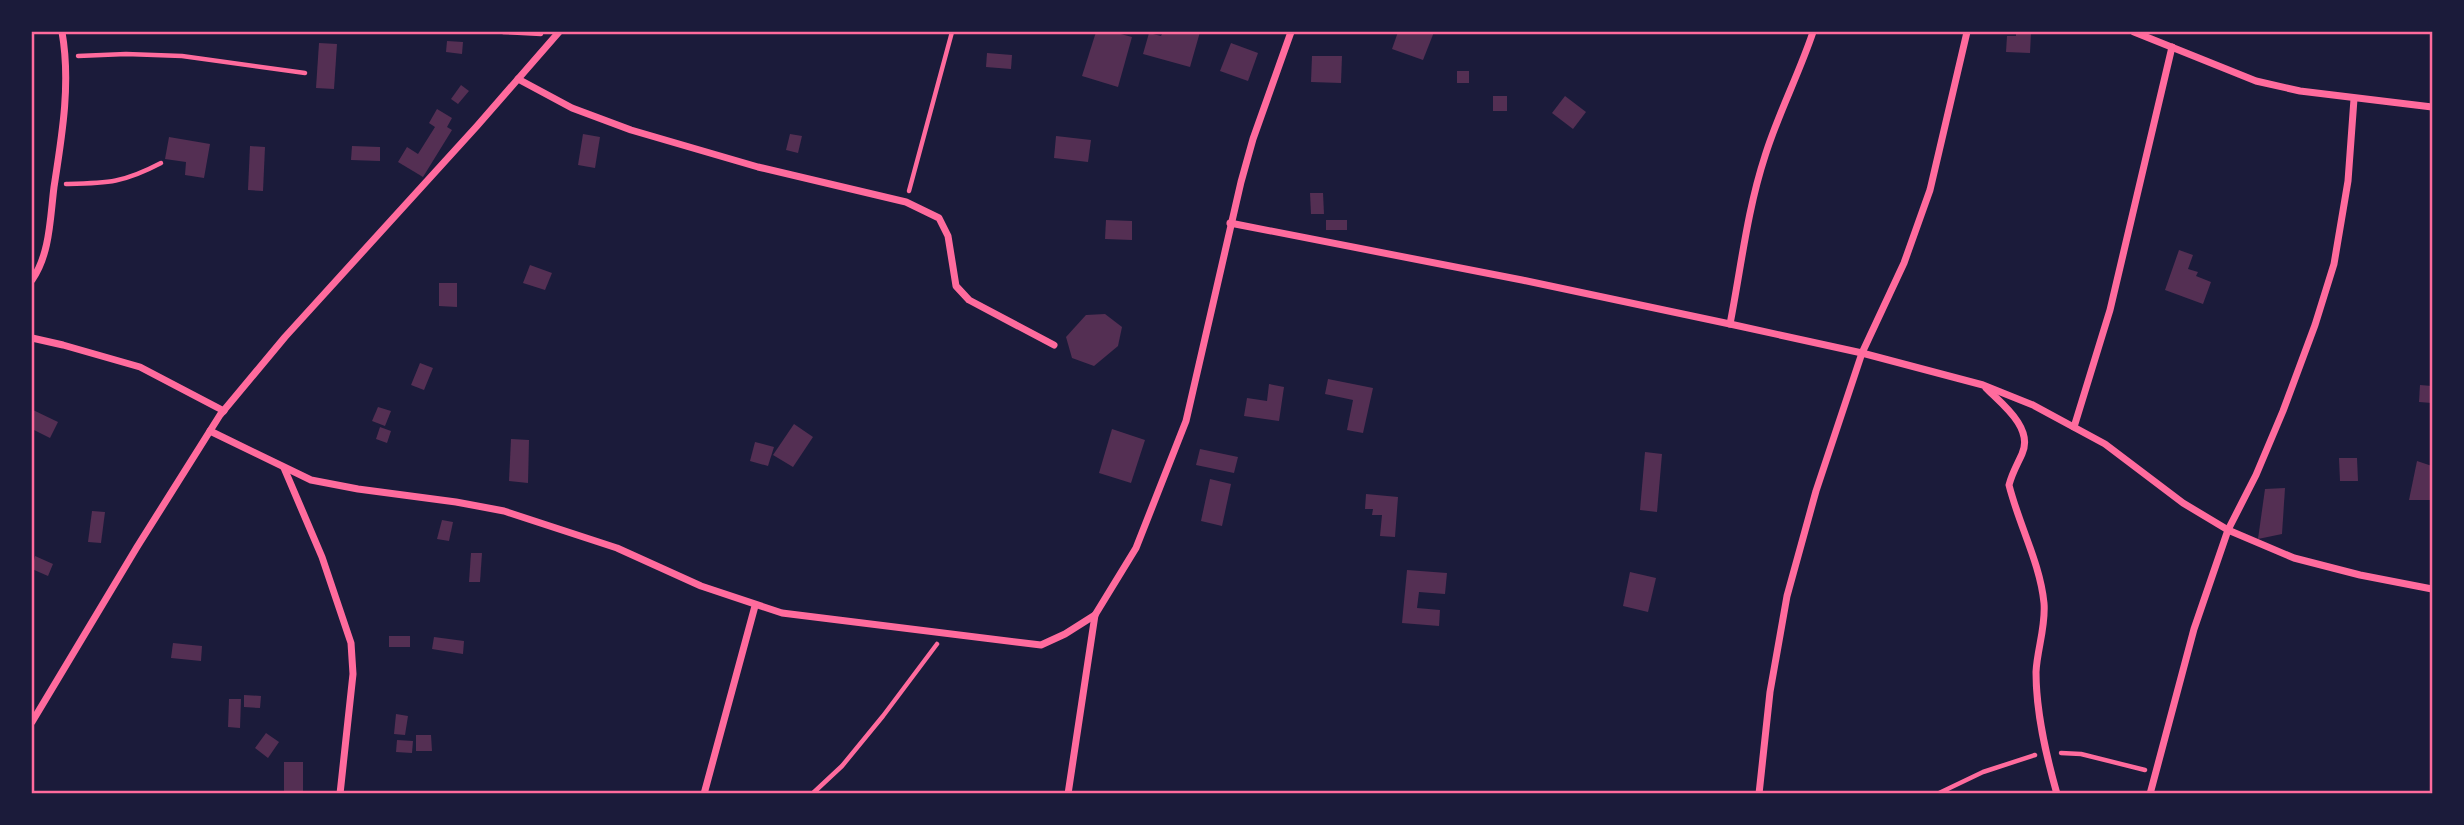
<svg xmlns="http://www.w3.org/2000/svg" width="2464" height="825" font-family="Signika,sans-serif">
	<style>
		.building { fill: #542f53 }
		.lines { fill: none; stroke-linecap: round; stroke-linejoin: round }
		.path { stroke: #ff6b9d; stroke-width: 4.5 }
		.minor { stroke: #ff6b9d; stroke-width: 7 }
		.neatline { fill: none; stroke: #ff6b9d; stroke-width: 2.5 }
	</style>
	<rect width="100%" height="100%" fill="#1b1b3a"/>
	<g class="building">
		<path d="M1096,32h17l19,5 -14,50 -36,-11z"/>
		<path d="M1163,32h37l-10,35 -47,-13 6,-21 12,3z"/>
		<path d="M1398,32h36l-11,28 -31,-11z"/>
		<path d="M2016,32h15l-1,21 -24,-1 1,-16h9z"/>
		<path d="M447,41l16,1 -1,12 -16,-2z"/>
		<path d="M319,43l18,1 -3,45 -18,-1z"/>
		<path d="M1231,43l27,10 -10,28 -28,-10z"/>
		<path d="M987,53l25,2 -1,14 -25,-2z"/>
		<path d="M1312,56h30l-1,27 -30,-1z"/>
		<rect x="1457" y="71" width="12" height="12"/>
		<path d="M461,85l8,6 -11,13 -7,-5z"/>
		<rect x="1493" y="96" width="14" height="15"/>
		<path d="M1565,96l21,16 -13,17 -21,-16z"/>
		<path d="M437,109l15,9 -5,9 5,3 -29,47 -25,-15 9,-15 11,7 17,-27 -6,-4z"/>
		<path d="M583,134l17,3 -5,31 -17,-3z"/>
		<path d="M790,134l12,2 -4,17 -12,-3z"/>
		<path d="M1056,136l35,4 -3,22 -34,-4z"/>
		<path d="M169,137l41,7 -6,34 -19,-3 1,-13 -21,-3z"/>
		<path d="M250,146l15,1 -2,44 -15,-1z"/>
		<path d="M352,146l28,1v14l-29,-1z"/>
		<path d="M1310,193h13l1,21h-13z"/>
		<path d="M1106,220l26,1v19l-27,-1z"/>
		<rect x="1326" y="220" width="21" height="10"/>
		<path d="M2179,250l14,5 -5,14 10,3 -2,4 15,6 -8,22 -38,-14z"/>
		<path d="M530,265l22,8 -7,17 -22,-7z"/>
		<path d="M439,283h18v24l-18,-1z"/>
		<path d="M1105,314l17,13 -4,19 -24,20 -22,-8 -6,-21 20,-22z"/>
		<path d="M420,363l13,5 -9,22 -13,-5z"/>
		<path d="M1328,379l45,9 -10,45 -16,-3 6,-30 -28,-6z"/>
		<path d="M1269,384l15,3 -5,34 -35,-5 3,-18 20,3z"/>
		<path d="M2420,385l12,1v17l-13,-1z"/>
		<path d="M378,407l13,4 -6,15 -13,-5z"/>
		<path d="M33,410l25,12 -8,16 -18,-9z"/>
		<path d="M794,424l19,13 -20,30 -20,-12z"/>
		<path d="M380,427l11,4 -4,12 -11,-4z"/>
		<path d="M1112,429l33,11 -14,43 -32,-10z"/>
		<path d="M511,439l18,1 -1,43 -19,-2z"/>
		<path d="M755,442l19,5 -6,19 -18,-5z"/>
		<path d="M1200,449l38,8 -4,16 -38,-8z"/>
		<path d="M1645,452l17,2 -5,58 -17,-2z"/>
		<path d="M2339,458h18l1,23h-18z"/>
		<path d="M2417,461l15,5v34h-23z"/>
		<path d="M1210,479l21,5 -9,42 -21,-5z"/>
		<path d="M2285,488l-3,46 -24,5 7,-50z"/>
		<path d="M1366,494l32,3 -3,40 -15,-1 2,-21h-10l1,-6h-8z"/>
		<path d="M92,511l13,1 -4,31 -13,-1z"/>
		<path d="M442,520l11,2 -4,19 -12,-2z"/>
		<path d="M471,553h11l-2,29h-11z"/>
		<path d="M35,556l18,8 -5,12 -16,-7z"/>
		<path d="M1407,570l40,3 -2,21 -26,-2 -2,16 23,2 -1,16 -37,-3z"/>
		<path d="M1630,572l26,6 -8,34 -25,-6z"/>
		<rect x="389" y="636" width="21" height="11"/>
		<path d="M434,637l30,4 -1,13 -31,-5z"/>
		<path d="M173,643l29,3 -1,15 -30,-3z"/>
		<path d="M244,695l17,1 -1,12 -16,-1z"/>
		<path d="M229,699h12l-1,29 -12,-1z"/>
		<path d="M396,714l12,2 -3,19 -11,-1z"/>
		<path d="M266,733l13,9 -11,16 -13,-10z"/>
		<path d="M416,735h15l1,16h-16z"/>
		<path d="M397,740l16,1 -1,12 -16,-1z"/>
		<rect x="284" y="762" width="19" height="32"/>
	</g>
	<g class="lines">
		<g class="path">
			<path d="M503,32l38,2"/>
			<path d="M78,56l48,-2 56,2 123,17"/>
			<path d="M66,184c42,-1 57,-1 95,-21"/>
			<path d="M909,191l43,-159"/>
			<path d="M2061,753l20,1 64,16"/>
			<path d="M812,794l30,-28 41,-50 54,-72"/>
			<path d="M1937,794l46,-22 52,-17"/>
		</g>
		<g class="minor">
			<path d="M2134,32l122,49 44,10 132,16"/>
			<path d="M518,79l54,29 59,22 127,37 148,35 33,16 9,18 8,50 13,14 85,45"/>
			<path d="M1230,223l292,57 208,44 132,29 121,32 50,20 72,39 78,59 45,27 66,28 66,17 72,14"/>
			<path d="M32,280c18,-26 18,-61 22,-93 8,-51 17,-104 8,-155"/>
			<path d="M1730,324c11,-56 17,-113 35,-168 13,-42 34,-82 48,-124"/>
			<path d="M32,338l31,7 77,22 84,44"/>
			<path d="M1986,388c16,16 48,40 36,66 -5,11 -10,19 -13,31 10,40 31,78 35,118 2,23 -7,47 -8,69 0,41 10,83 21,122"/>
			<path d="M2074,427l36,-117 62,-263"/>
			<path d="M210,431l101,49 47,9 98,13 48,9 113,37 84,38 81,27 259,32 24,-11 30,-19"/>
			<path d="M284,468l38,89 29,86 2,31 -13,120"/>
			<path d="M32,722l105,-175 83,-132 65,-78 192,-211 82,-94"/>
			<path d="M704,794l51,-188"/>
			<path d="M1068,794l27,-179 41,-67 50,-127 55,-239 12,-43 38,-107"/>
			<path d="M1759,794l11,-102 17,-96 29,-105 46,-138 42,-90 26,-73 37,-158"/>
			<path d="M2150,794l44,-165 34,-99 28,-55 27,-64 32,-86 19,-61 14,-83 6,-82"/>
		</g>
	</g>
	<rect width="2464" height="825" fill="none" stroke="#1b1b3a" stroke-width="66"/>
	<rect x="33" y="33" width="2398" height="759" class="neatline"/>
</svg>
